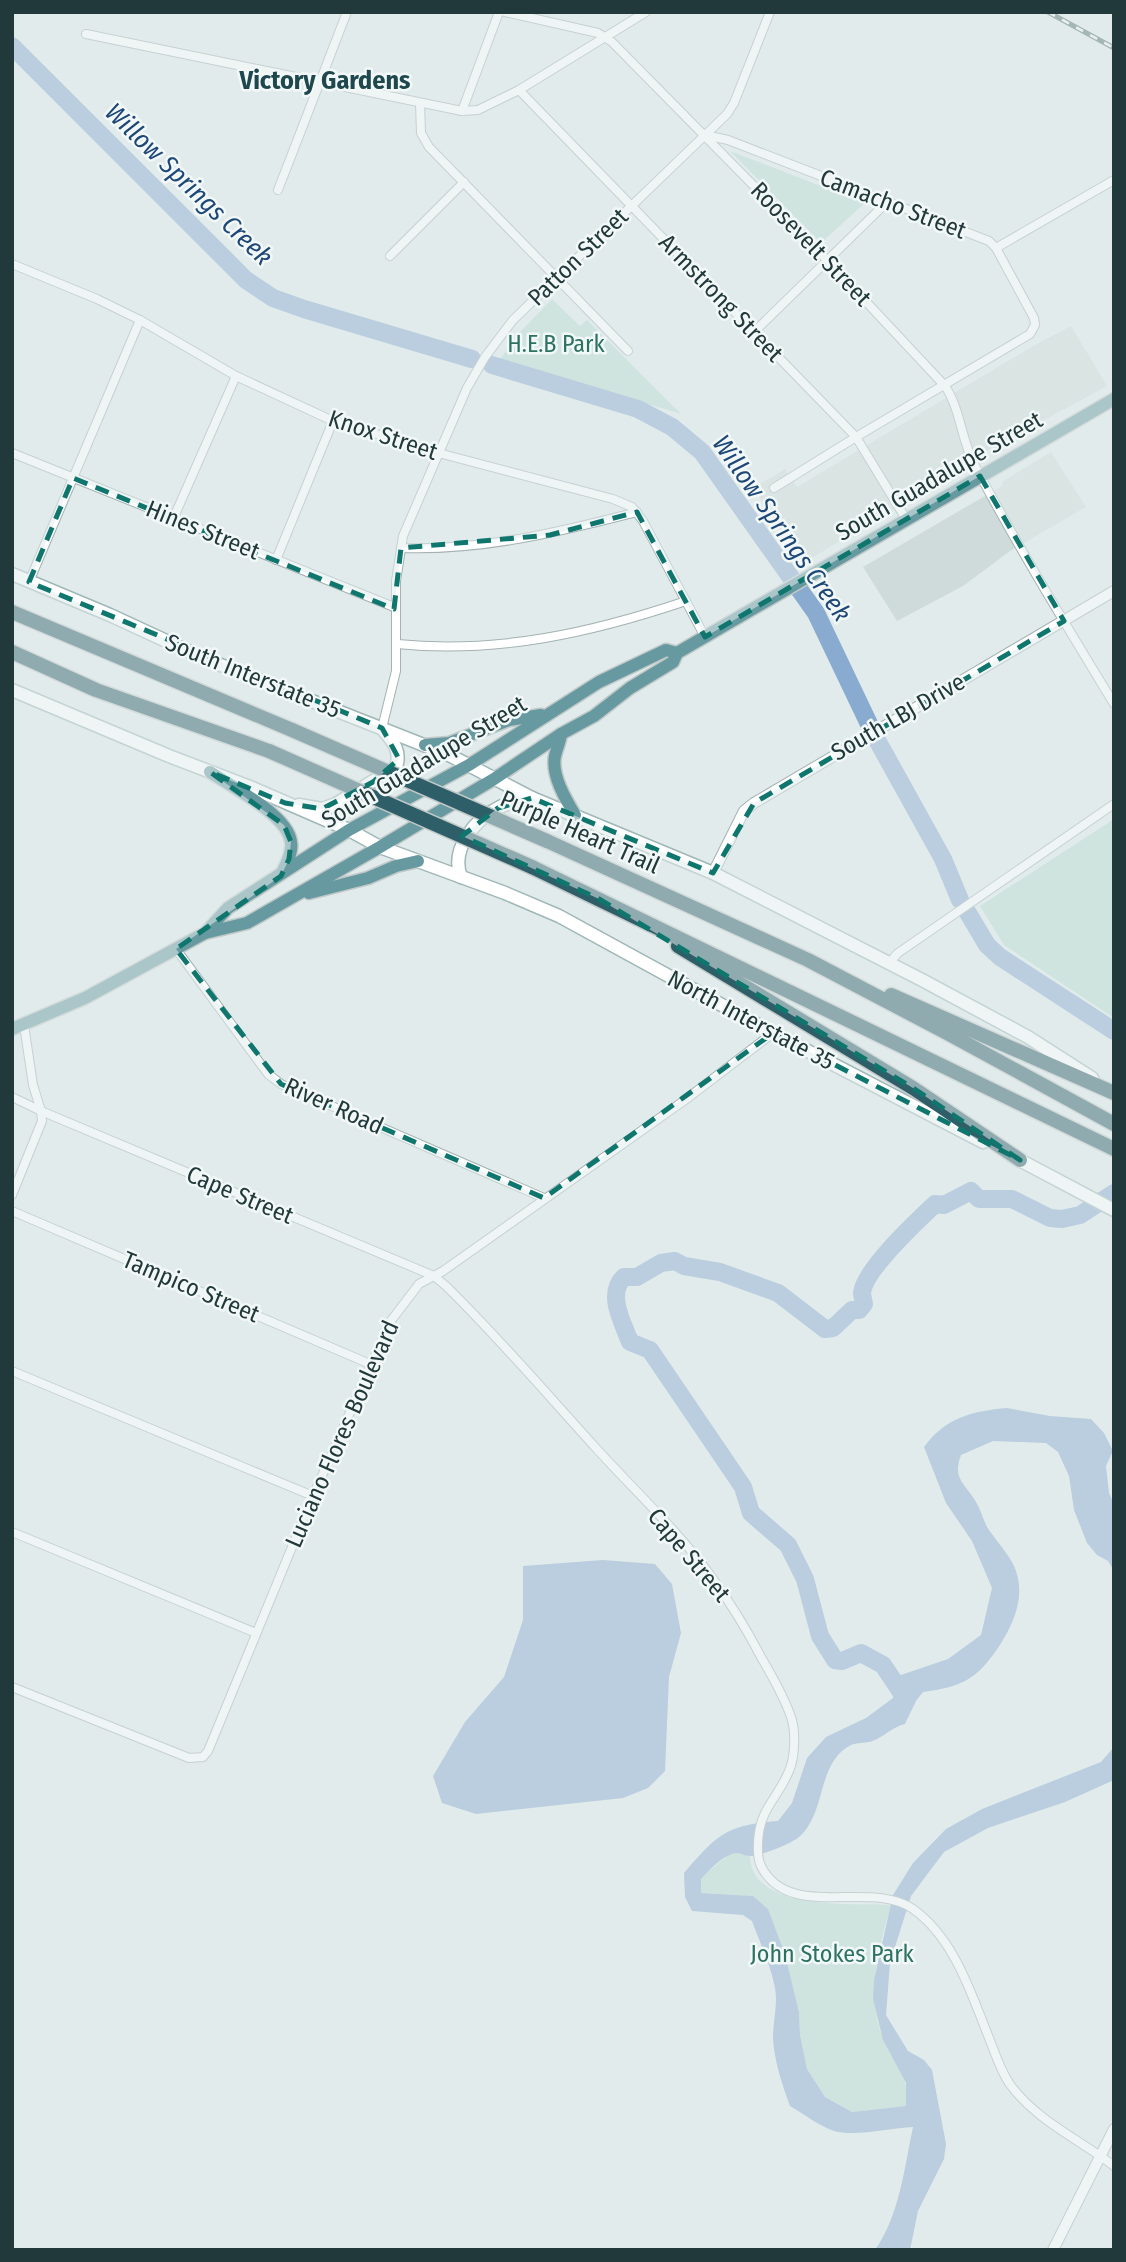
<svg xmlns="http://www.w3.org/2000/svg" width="1126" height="2262" font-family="'Fira Sans Condensed',sans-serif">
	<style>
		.built { fill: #cfdbda }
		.green { fill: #badcd0 }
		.water { fill: #8aabd0 }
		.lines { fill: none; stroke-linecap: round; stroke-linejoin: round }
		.river { stroke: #8aabd0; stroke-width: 18 }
		.minor-casing { stroke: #a4b2b3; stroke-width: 10 }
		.tertiary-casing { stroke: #a4b2b3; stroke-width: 12 }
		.secondary-casing { stroke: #a0b7b7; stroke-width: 15 }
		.primary-casing { stroke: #c1c8c8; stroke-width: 15 }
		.motorway-casing { stroke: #c1c8c8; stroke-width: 17 }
		.minor { stroke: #fff; stroke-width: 8 }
		.tertiary { stroke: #fff; stroke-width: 10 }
		.secondary { stroke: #fff; stroke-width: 12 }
		.primary { stroke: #669aa0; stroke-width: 12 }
		.motorway { stroke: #2e5e68; stroke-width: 14 }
		.rail-casing { stroke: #5c7577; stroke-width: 5 }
		.rail { stroke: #f2f8f7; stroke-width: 2.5; stroke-dasharray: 8; stroke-linecap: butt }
		.motorway-bridge-casing { stroke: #c1c8c8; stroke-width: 17; stroke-linecap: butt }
		.motorway-bridge { stroke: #2e5e68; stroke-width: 14 }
		.marked { fill: none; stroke: #0f766e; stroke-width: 5; stroke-dasharray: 14 9; stroke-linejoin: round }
		.labels { text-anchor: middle; stroke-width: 5; stroke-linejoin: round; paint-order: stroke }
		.street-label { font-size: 24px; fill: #22393c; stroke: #f2f8f7 }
		.park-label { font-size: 24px; fill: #2d7261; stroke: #f2f8f7 }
		.neighbourhood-label { font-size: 26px; font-weight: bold; fill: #1e484e; stroke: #f2f8f7 }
		.water-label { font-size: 26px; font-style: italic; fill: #1d4777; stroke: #f2f8f7 }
	</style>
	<rect width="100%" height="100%" fill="#e1ebeb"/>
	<g class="built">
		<path d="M1071,326l36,60 -124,67 -94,60 -88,51 -47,-76 31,-19 12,18 236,-141z"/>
		<path d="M1051,452l35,55 -76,44 -47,35 -66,35 -34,-54 139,-81 1,-5z"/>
	</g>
	<g class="green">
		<path d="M730,151l135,52 -44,40z"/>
		<path d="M552,299l28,27 7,-6 94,94 -181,-55 19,-26z"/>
		<path d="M1114,819v199l-110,-73 -24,-39z"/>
		<path d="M739,1852l11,4c1,56 105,47 141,49 -12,42 -25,88 -9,131 11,29 27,36 25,70l-55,6 -27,-15 -18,-28 -7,-34 -1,-23 -14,-58 -17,-45 -15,-13 -52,-3v-15l26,-22z"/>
	</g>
	<g class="water">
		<path d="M1007,1408l43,8 41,3 13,14 9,18 -7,15 3,27 5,11v67l-6,-10 -11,-6 -10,-12 -13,-33 -5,-34 -11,-24 -12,-9 -53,-2 -32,14c-9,24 4,28 15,47 5,8 7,17 11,25 8,12 18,23 25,35 16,30 3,60 -14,86 -22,32 -37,39 -75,44l-7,9 -11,23c-12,3 -18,10 -28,15 -8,5 -19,3 -26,6 -35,18 -24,68 -52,92 -6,6 -41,20 -49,19 -9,0 -9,-6 -20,-1 -11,4 -21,16 -29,24v14l52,3 15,13 17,45 14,58 1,23 7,34 18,28 27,15 54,-6v-23l-23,-43 -10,-41 1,-19 19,-85 20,-32 33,-34 36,-20 119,-47 13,-15v33l-49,22 -77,26 -44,24 -33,44 -21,67 -4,52 22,36 16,9 8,10 14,74 -2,15 -26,52 -8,39h-35c25,-36 29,-81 38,-123 -23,1 -58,10 -79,4 -15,-5 -30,-17 -44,-25 -8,-22 -16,-45 -17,-69 0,-16 5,-32 2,-49 -4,-22 -15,-45 -23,-67l-9,-6 -51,-4 -7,-14 -1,-24c33,-38 42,-48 94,-52l14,-18 15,-45 19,-21 40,-19 27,-20 5,-22 50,-17 33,-24 11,-47 -20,-47 -26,-38 -22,-56c22,-30 49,-36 83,-39z"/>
		<path d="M603,1560l52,4 17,20 9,49 -12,44 -4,94 -17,17 -25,10 -147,16 -34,-11 -9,-27 32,-54 39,-45 19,-57v-54z"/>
	</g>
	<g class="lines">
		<g class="river">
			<path d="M12,46l234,234 27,18 31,11 168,50"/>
			<path d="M492,365l146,44 34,18 30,25 114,161 53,111"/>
			<path d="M877,740l66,119 17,41"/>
			<path d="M968,913l19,32 13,12 114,74"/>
			<path d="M905,1698l-22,-33 -22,-12 -19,8 -7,-1 -15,-24 -15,-57 -17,-34 -37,-32 -8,-26 -93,-137 -20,-8c-7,-19 -24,-48 -6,-65h13l24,-14 14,-2 9,5 36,6 58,21 47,36 8,-1 19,-18h7l5,-6c0,-1 -2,-9 -2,-11 2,-23 55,-72 73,-89l9,1 27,-14 8,8h33l38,19 12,1 18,-4 34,-22"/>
		</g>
		<g class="minor-casing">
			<g id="minor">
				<path d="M505,12l93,21 14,9 215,218 118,126c16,24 16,54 30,80 43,81 91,159 139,238"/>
				<path d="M86,34l376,77 16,-1 41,-20 127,-78"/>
				<path d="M519,90l337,347 50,82"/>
				<path d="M420,103l1,30 8,14 199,204"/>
				<path d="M462,111l37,-99"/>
				<path d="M705,135l23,5 261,101 7,7 38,70 1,7 -5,9 -174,103 -82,51"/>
				<path d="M278,190l69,-178"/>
				<path d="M996,248l118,-68"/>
				<path d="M390,256l74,-74"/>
				<path d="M12,264l85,35 43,21 96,56 97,45 113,34 167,44 19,8 11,14 62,116"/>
				<path d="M754,332l128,-125 3,-7"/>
				<path d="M12,453l382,154"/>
				<path d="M174,517l62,-141"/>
				<path d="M401,548c80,3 159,-16 236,-36"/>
				<path d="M276,560l57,-139"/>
				<path d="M29,582l111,-262"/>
				<path d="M397,644c100,10 194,-11 289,-43"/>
				<path d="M382,728l14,-57v-90l7,-45 64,-148 18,-31 28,-37 214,-206 7,-11 36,-91"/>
				<path d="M176,949l92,125 13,10 263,114"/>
				<path d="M889,963l9,-10 216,-149"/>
				<path d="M12,1097l29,14 393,165 12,10c52,51 100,107 149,161 38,42 86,87 118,132 18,25 34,51 48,78 11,19 23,39 30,60 5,14 4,41 -2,54 -12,29 -30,38 -31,72 0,8 -1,15 3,23 28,56 110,13 152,43 41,29 58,84 76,129 6,15 11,31 20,45 26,37 70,56 105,83"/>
				<path d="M12,1195l30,-74 -1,-10 -8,-26 -9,-60"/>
				<path d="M12,1211l358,153"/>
				<path d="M12,1371l301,125"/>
				<path d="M12,1532l244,101"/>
				<path d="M12,1687l177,71 14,-1 5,-6 105,-255 77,-174 29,-38 24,-13 242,-171 88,-67"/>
			</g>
		</g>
		<g class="tertiary-casing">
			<g id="tertiary">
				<path d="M713,873l31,-62 10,-8 360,-212"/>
				<path d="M1053,2250l61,-121"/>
			</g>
		</g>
		<g class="secondary-casing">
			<g id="secondary">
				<path d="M12,574l98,41 93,43 246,97 83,43 181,75 209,107 106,57 64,41"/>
				<path d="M12,690l157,66 81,31 99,43 31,17 125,46 54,23 214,117 210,109"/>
				<path d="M299,805l23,4 14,-5 60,-37c5,-15 -2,-25 -12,-36"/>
				<path d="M461,877c-11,-28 14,-58 39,-70 10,-5 21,-7 32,-9"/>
				<path d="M1012,1156l102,54"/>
			</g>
		</g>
		<g class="primary-casing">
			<g id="primary">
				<path d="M561,734c-1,8 -4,14 -6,22 -4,19 11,44 20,59"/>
				<path d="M425,745l24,-2 60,-23 32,-5"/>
				<path d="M210,772c22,15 78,43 81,70 2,11 -5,22 -9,31"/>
				<path d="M309,893l59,-15 28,-12 22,-5"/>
				<path d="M205,933l23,-25 121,-78 120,-65 130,-83 67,-32 11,3"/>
				<path d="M12,1029l73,-31 120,-65 42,-10 133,-76 114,-68 67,-45 33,-18 36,-28 43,-26 4,-9 437,-254"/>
			</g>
		</g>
		<g class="motorway-casing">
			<g id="motorway">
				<path d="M12,612l280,118"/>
				<path d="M12,652l84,38 173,61"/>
				<path d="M547,841l261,119 141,74 165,90"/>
				<path d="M532,867l582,282"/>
				<path d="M678,946l235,142 107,72"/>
				<path d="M891,995l223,98"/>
			</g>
		</g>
		<use href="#minor" class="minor"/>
		<use href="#tertiary" class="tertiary"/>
		<use href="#secondary" class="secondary"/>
		<use href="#primary" class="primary"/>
		<use href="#motorway" class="motorway"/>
		<g class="rail-casing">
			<path id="rail" d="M1048,12l66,36"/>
		</g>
		<use href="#rail" class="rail"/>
		<g class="motorway-bridge-casing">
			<g id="motorway-bridge">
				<path d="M292,730l255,111"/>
				<path d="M269,751l263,116"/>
			</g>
		</g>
		<use href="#motorway-bridge" class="motorway-bridge"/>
	</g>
	<path d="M0 0H1126V2262H0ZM980,476l84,145 -310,182 -41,70 -181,-75 -34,10 -36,28 137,63 314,189 107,72 -247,-127 -229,165 -263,-114 -105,-135 105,-73 8,-17 2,-17 -7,-17 -74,-53 75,31 37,6 51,-27 26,-23 -17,-31 -353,-146 44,-104 321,131 7,-61 149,-13 87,-23 68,125z" fill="#e1ebeb" fill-opacity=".55" fill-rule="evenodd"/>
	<path class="marked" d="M980,476l84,145 -310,182 -41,70 -181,-75 -34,10 -36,28 137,63 314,189 107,72 -247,-127 -229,165 -263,-114 -105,-135 105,-73 8,-17 2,-17 -7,-17 -74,-53 75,31 37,6 51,-27 26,-23 -17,-31 -353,-146 44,-104 321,131 7,-61 149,-13 87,-23 68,125z"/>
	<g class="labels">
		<g class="street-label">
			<text transform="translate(893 204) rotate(21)" y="8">Camacho Street</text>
			<text transform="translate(811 244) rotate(46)" y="8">Roosevelt Street</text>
			<text transform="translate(578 257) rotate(-44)" y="8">Patton Street</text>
			<text transform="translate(721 298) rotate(46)" y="8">Armstrong Street</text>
			<text transform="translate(383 435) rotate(18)" y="8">Knox Street</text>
			<text transform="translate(939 476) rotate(-30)" y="8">South Guadalupe Street</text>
			<text transform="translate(203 530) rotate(22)" y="8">Hines Street</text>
			<text transform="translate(253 676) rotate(22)" y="8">South Interstate 35</text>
			<text transform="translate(898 717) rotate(-30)" y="8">South LBJ Drive</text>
			<text transform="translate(424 762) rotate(-31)" y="8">South Guadalupe Street</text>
			<text transform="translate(580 832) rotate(24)" y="8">Purple Heart Trail</text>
			<text transform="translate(751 1020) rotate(28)" y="8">North Interstate 35</text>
			<text transform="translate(334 1106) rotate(24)" y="8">River Road</text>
			<text transform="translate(240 1195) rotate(23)" y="8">Cape Street</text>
			<text transform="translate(191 1287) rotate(23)" y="8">Tampico Street</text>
			<text transform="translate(342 1434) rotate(-66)" y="8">Luciano Flores Boulevard</text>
			<text transform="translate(689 1555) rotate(50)" y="8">Cape Street</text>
		</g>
		<g class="park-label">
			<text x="556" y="352">H.E.B Park</text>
			<text x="832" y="1962">John Stokes Park</text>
		</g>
		<g class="neighbourhood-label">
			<text x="325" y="89">Victory Gardens</text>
		</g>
		<g class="water-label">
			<text transform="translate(189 184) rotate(44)" y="9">Willow Springs Creek</text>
			<text transform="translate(782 528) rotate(55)" y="9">Willow Springs Creek</text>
		</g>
	</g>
	<rect width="1126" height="2262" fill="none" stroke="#22393c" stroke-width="28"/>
</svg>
